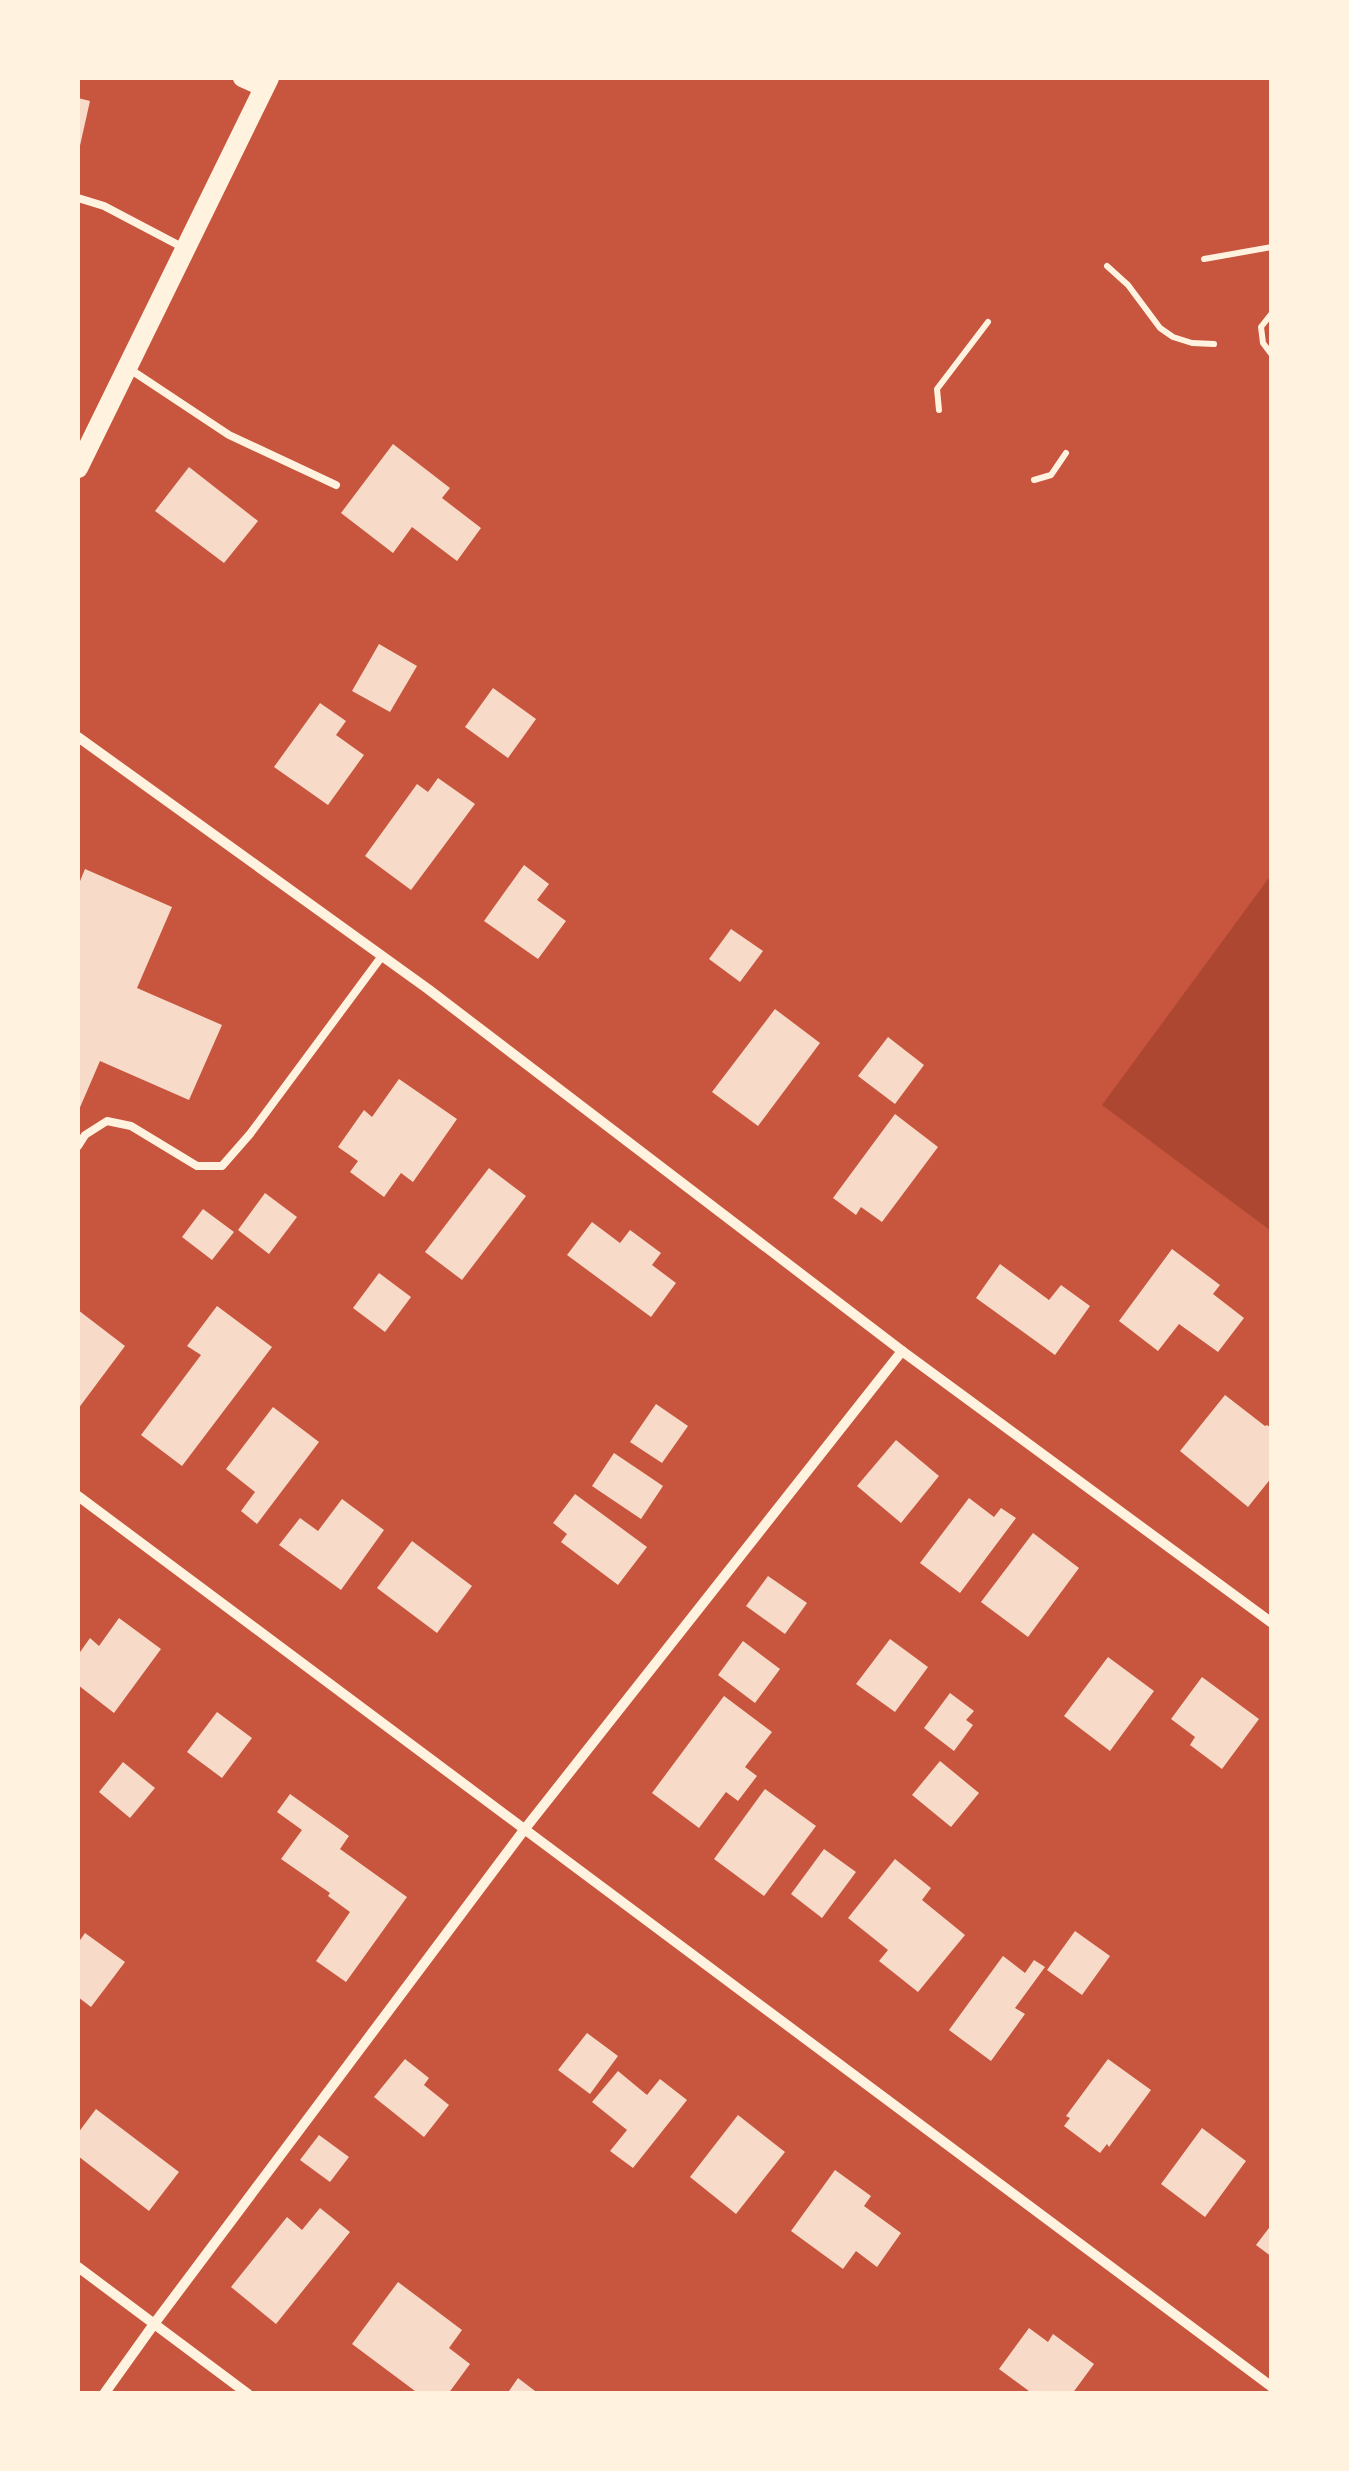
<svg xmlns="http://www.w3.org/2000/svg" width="1349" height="2471" font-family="Overpass,sans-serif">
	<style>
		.green { fill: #ae4732 }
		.building { fill: #f7dbc8 }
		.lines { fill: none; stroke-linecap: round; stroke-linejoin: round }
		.path { stroke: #fff3e0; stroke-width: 6 }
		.service { stroke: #fff3e0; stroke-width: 8 }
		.minor { stroke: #fff3e0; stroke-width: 10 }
		.tertiary { stroke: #fff3e0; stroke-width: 18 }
		.secondary { stroke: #fff3e0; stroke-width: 20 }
	</style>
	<rect width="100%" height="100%" fill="#c8553d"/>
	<path class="green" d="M1271,875v356l-169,-126z"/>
	<g class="building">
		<path d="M78,98l12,3 -11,49 -1,-1z"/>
		<path d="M393,444l57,44 -8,10 39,30 -24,33 -45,-34 -19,26 -52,-40z"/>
		<path d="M189,467l69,54 -34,42 -69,-52z"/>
		<path d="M379,644l38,22 -27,46 -38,-21z"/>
		<path d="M493,688l43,31 -28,39 -43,-31z"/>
		<path d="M320,703l26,18 -10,14 28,20 -36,50 -54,-38z"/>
		<path d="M438,778l37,26 -64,86 -46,-34 52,-72 11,8z"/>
		<path d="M524,865l25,19 -12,16 29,21 -28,38 -54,-38z"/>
		<path d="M85,869l87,38 -35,81 85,37 -33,75 -89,-39 -22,51v-226z"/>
		<path d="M731,929l32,22 -23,31 -31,-23z"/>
		<path d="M775,1009l45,34 -62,83 -46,-34z"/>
		<path d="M888,1037l36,28 -29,39 -37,-28z"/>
		<path d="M399,1079l58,40 -44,63 -12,-9 -17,24 -34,-25 8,-11 -20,-14 26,-37 8,7z"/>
		<path d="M895,1114l43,33 -56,75 -21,-15 -5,8 -23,-17z"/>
		<path d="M489,1168l37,28 -64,84 -37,-28z"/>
		<path d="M265,1193l32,24 -28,37 -31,-24z"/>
		<path d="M203,1209l31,23 -22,28 -30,-23z"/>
		<path d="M592,1222l28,21 10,-13 31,23 -9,12 24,18 -25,34 -84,-62z"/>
		<path d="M1172,1249l48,36 -7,9 31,24 -26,34 -39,-28 -21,27 -39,-30z"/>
		<path d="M1000,1264l49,36 12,-15 29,21 -35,49 -79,-57z"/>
		<path d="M379,1273l32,24 -26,35 -32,-24z"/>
		<path d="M217,1306l55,41 -90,119 -41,-31 60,-80 -14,-9z"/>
		<path d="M78,1310l47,36 -47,63z"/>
		<path d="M1225,1395l40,31 2,-1 5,4v48l-24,30 -68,-56z"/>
		<path d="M656,1404l32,22 -26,37 -32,-21z"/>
		<path d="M273,1407l46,35 -62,82 -16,-13 14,-19 -29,-23z"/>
		<path d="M896,1440l43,36 -38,47 -44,-37z"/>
		<path d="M614,1453l49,33 -22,33 -49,-33z"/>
		<path d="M575,1494l72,53 -29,38 -57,-43 6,-8 -14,-11z"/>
		<path d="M969,1498l25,19 7,-9 15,10 -56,75 -40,-30z"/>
		<path d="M342,1499l42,31 -43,60 -62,-45 21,-27 18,13z"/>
		<path d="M1033,1533l46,35 -51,69 -47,-35z"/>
		<path d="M412,1541l60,45 -35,47 -60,-45z"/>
		<path d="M768,1576l39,27 -22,31 -39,-28z"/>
		<path d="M119,1618l42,31 -47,64 -36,-28v-30l12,-17 9,8z"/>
		<path d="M890,1639l38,28 -33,45 -39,-28z"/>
		<path d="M743,1641l37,28 -25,34 -37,-28z"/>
		<path d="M1108,1657l46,34 -44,60 -46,-35z"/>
		<path d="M1202,1677l57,42 -37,50 -32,-24 5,-8 -24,-18z"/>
		<path d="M950,1693l24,18 -8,9 7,5 -19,26 -30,-23z"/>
		<path d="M724,1696l48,36 -27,35 12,9 -19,25 -12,-9 -27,36 -47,-35z"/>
		<path d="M217,1712l35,26 -30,40 -35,-26z"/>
		<path d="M940,1761l39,32 -28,34 -39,-32z"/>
		<path d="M123,1762l32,26 -25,30 -31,-26z"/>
		<path d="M765,1789l51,37 -52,70 -50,-37z"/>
		<path d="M290,1794l59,42 -9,13 67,48 -61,85 -30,-21 34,-49 -22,-16 2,-3 -49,-34 21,-29 -25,-18z"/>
		<path d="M824,1849l32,23 -34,46 -31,-24z"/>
		<path d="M895,1859l36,29 -9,12 43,35 -47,57 -39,-31 9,-11 -40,-32z"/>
		<path d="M1075,1931l35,25 -28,39 -35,-25z"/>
		<path d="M85,1933l40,29 -34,45 -13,-10v-54z"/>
		<path d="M1003,1956l22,17 9,-13 11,7 -30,41 10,6 -34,47 -42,-31z"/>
		<path d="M587,2033l31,23 -28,38 -32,-24z"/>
		<path d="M405,2059l24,19 -5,7 25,20 -25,32 -50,-40z"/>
		<path d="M1108,2059l43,31 -42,57 -2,-3 -7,9 -36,-27 6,-8 -4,-2z"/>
		<path d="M618,2071l29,24 13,-16 27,21 -54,68 -23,-17 17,-21 -35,-28z"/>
		<path d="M96,2109l83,63 -30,39 -71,-55v-23z"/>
		<path d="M738,2115l47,37 -49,62 -46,-37z"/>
		<path d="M1202,2128l44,33 -41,56 -44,-33z"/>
		<path d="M319,2135l30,22 -19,25 -30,-22z"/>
		<path d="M835,2170l36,26 -7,10 37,27 -24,34 -21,-16 -13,18 -52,-38z"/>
		<path d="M320,2208l30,24 -74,92 -45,-37 56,-70 15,13z"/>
		<path d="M1272,2224v33l-16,-12z"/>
		<path d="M398,2282l64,48 -13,18 21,16 -22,30h-29l-67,-50z"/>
		<path d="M1029,2328l19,14 5,-8 41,30 -22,30h-39l-34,-25z"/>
		<path d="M518,2378l21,16h-32z"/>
	</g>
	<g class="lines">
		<g class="path">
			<path d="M1204,259l68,-12"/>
			<path d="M1107,266l21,19 32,43 13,9 19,6 22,1"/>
			<path d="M1272,313l-11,14 2,16 9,12"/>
			<path d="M939,410l-2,-21 51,-67"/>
			<path d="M1034,480l17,-5 15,-22"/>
		</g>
		<g class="service">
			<path d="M78,198l26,8 78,41"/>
			<path d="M131,370l98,65 107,50"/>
			<path d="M78,1146l7,-11 22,-14 24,5 66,40h25l28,-32 132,-178"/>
		</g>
		<g class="minor">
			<path d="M78,737l350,252 474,362 370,272"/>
			<path d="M78,1496l1194,891"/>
			<path d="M78,2267l170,127"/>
			<path d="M104,2394l50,-70 370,-494 378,-479"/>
		</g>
		<path class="tertiary" d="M242,78l22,10"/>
		<path class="secondary" d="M78,468l191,-390"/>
	</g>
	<rect width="1349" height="2471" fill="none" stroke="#fff3e0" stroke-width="160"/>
</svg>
